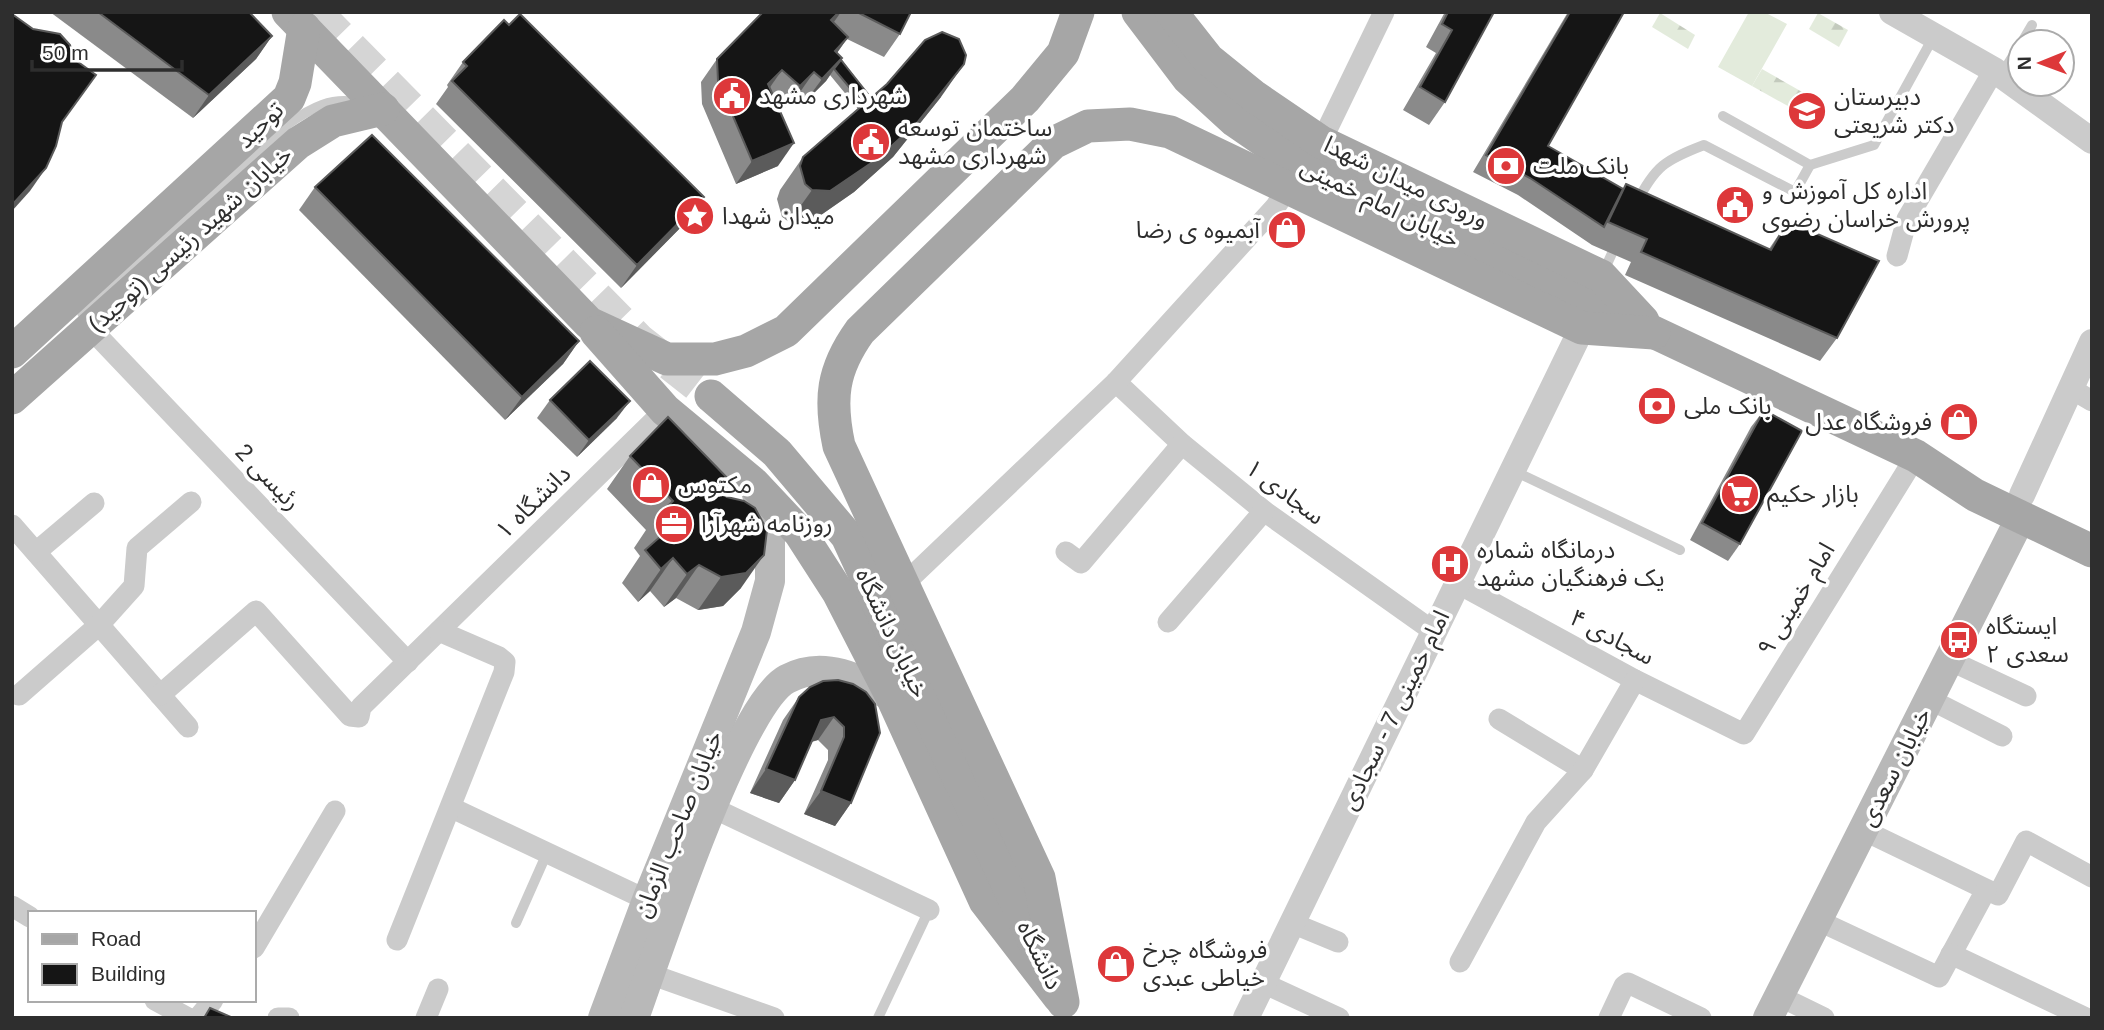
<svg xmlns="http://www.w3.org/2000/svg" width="2104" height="1030" font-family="Arial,'Noto Sans Arabic',sans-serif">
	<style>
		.forest { fill: url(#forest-firs) }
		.park { fill: #e3ebdc }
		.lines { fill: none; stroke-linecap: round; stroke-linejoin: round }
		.primary-tunnel { stroke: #d5d5d5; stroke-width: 33; stroke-dasharray: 33 17; stroke-linecap: butt }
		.service { stroke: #cbcbcb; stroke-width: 10 }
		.minor { stroke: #cbcbcb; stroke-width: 21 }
		.tertiary { stroke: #cbcbcb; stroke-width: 26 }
		.secondary { stroke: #b8b8b8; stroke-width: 30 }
		.primary { stroke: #a6a6a6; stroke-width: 33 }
		.wall { fill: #8a8a8a }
		.shaded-wall { fill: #5b5b5b }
		.building { fill: #151515; stroke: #5b5b5b; stroke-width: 2 }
		.labels { text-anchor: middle; stroke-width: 7; stroke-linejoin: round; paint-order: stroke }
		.poi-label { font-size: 24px; fill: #2e2e2e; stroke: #fff; text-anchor: start }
		.street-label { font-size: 24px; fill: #2e2e2e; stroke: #fff }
	</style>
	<defs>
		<pattern id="forest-firs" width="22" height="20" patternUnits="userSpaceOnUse" patternTransform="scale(1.75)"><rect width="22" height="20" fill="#e3ebdc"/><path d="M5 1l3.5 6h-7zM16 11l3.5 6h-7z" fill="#c3cabd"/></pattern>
	</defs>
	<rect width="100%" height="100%" fill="#fff"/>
	<g class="forest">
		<path d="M1660,13l35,22 -7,14 -36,-22z"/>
		<path d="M1818,13l30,17 -9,17 -30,-18z"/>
		<path d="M1762,69l42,24 -9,17 -43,-24z"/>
	</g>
	<path class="park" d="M1749,12h15l23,12 -35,62 -34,-19z"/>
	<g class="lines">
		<path class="primary-tunnel" d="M316,12l323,328 72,56"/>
		<g class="service">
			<path d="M2022,42l10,-17"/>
			<path d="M2001,75l19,-30"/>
			<path d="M1810,165l64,-20 60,-109"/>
			<path d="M1636,204c19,-38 29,-44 68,-59l91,47 15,-27 -87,-49"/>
			<path d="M1603,273l15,-33"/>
			<path d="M82,313l206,-189c23,-16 44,-28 72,-21"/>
			<path d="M1512,470l168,80"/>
			<path d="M516,923l31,-70"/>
			<path d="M878,1018l51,-108"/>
		</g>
		<g class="minor">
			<path d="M1321,142l63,-130"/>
			<path d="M1897,256l10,-37 87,-149"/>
			<path d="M91,329l317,333"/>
			<path d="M1116,382l66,62 82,67 169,120"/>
			<path d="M2070,388l22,13"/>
			<path d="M12,525l176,202"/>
			<path d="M36,552l58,-49"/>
			<path d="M1066,552l15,11 101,-119"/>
			<path d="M1457,583l178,97 109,54 172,-278"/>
			<path d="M904,584l212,-202 160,-176 11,-17"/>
			<path d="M1168,622l96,-111"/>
			<path d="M1949,660l77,36"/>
			<path d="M19,695l80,-70 35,-39 3,-38 54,-46"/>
			<path d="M160,695l96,-84 94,105 9,1 2,-10 304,-297"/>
			<path d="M1929,699l73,37"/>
			<path d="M1499,719l84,51"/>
			<path d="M452,808l195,92"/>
			<path d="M713,808l216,102"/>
			<path d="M1863,830l135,65 28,-54 66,36"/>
			<path d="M12,906l18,11"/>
			<path d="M1817,920l122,57 47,-87"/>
			<path d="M1292,923l46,19"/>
			<path d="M397,940l107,-268 1,-10 -6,-5 -60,-26"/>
			<path d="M254,948l81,-137"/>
			<path d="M1951,954l135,64"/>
			<path d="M1460,962l76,-140 47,-52 52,-90"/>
			<path d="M650,974l124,44"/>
			<path d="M1263,983l76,35"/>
			<path d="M1779,996l45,22"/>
			<path d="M155,1000l33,18"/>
			<path d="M198,1018l15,-18"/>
			<path d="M278,1018h11"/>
			<path d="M426,1018l12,-29"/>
			<path d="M1609,1018l15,-32 4,-3 73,35"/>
		</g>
		<g class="tertiary">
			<path d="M1892,12l102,58 98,71"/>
			<path d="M2022,495l70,-153"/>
			<path d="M1246,1018l336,-690"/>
		</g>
		<g class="secondary">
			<path d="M603,1018l44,-118 109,-268 14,-51v-43l-16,-54"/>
			<path d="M634,1018c23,-63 104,-313 153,-339 37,-20 73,0 105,18"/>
			<path d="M1768,1018l253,-501"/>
		</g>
		<g class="primary">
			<path d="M288,12l301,311 78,36h48l31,-8 40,-20 239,-232 38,-46 15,-41"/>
			<path d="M1138,12l50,66 47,43 64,44 617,291 59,39 117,56"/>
			<path d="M1171,12l37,47 47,38 66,45 280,134 42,45"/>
			<path d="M596,332l69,78 89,74 46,49 38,59 54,105 93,204 74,96"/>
			<path d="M12,352l277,-254 6,-15 9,-55"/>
			<path d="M711,396l66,57 70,83 188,408"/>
			<path d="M12,398l286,-255 35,-22 50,-12"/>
			<path d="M1063,1002l-24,-124 -200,-432c-10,-47 -7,-76 21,-115l193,-188 35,-17 42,-2 40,8 412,196 72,5"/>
		</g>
	</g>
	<g class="wall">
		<path d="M50,12h199l23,24 -16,23 -63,59z"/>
		<path d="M763,12h148l-11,22 -16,23 -37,-18 -10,14 34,45 70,-1 -48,60 -39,35 -46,32 -19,-2 -7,-5 -5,-18 3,-9 23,-33 55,-48 -28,-34 -4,6 -21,21 -7,-7 -15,15 -7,-7 2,63 -42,18 -34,-80 -1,-22 16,-23z"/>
		<path d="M1445,12h49l-49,90 -16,23 -26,-15 33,-57 -10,-6z"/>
		<path d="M1568,12h56l-76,134 75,43 3,-5 143,65 19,-28 49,117 -17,23 -195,-86 6,-13 -39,-17 -74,-50 -45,-23z"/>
		<path d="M463,62l225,158 -67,68 -185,-184 12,-17 -1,-2z"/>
		<path d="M315,187l264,154 -16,23 -58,56 -206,-210z"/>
		<path d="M550,400l67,18 -40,39 -40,-39z"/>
		<path d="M1764,410l-24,134 -12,17 -38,-21 61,-113z"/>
		<path d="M630,456l97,41 14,91 -18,18 -25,4 -22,-12 -12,9 -14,-16 -12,11 -16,-19 18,-27 -6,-8 12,-18 -39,-41z"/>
		<path d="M853,684l-2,119 -16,23 -31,-12 24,-54v-10l-10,-10 -6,2 -17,38 -16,23 -29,-10 33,-73 16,-23z"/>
	</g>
	<g class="shaded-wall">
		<path d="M839,12h2l-12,17 2,-9z"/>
		<path d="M272,36l-16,23 -63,59 16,-23z"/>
		<path d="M848,37l-16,23 3,-9z"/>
		<path d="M842,58l-16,23 -21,21 17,-23z"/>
		<path d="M964,64l-23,33 -48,60 -39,35 -46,32 -19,-2 23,-32z"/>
		<path d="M782,70l-16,23 2,-9z"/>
		<path d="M814,72l-16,23 -15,15 17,-24z"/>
		<path d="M794,143l-16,23 -42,18 16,-23z"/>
		<path d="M46,168l-16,23 -18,20v-6z"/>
		<path d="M704,197l-16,23 -67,68 16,-23z"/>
		<path d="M579,341l-16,23 -58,56 17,-23z"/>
		<path d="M630,401l-13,17 -40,39 12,-17z"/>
		<path d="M764,555l-23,33 -18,18 -25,4 23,-33z"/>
		<path d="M673,558l-23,33 -12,11 23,-33z"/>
		<path d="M699,565l-23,33 -12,9 23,-33z"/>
		<path d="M834,717l-16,23 -13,3 16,-23z"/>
		<path d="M766,769l29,11 -16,23 -29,-10z"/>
		<path d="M821,791l30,12 -16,23 -31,-12z"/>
	</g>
	<g class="building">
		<path d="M98,12h151l23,24 -63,59z"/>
		<path d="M763,12h76l-8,8 17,17 -13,14 7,7 -20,21 -8,-7 -14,14 -18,-16 -14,14 26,59 -42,18 -34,-80 -1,-22z"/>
		<path d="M857,12h54l-11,22z"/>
		<path d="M1448,12h46l-49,90 -25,-15 32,-57 -10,-6z"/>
		<path d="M1570,12h54l-76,134 75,43 -19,38 -74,-49 -44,-23z"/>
		<path d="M12,14l21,15 27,5 10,11 4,14 22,16 -34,47 -6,24 -10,22 -34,37z"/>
		<path d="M520,14l184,183 -67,68 -185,-184 15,-15 -4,-4 41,-42 5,5z"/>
		<path d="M942,32l17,7 7,16 -2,9 -48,60 -39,35 -47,32 -18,-1 -7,-6 -5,-18 3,-9 84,-73 38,-44z"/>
		<path d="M841,60l30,38 -7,7 -30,-36z"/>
		<path d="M372,135l207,206 -57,56 -207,-210z"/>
		<path d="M1626,184l145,66 17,-29 91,40 -42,77 -196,-86 6,-13 -39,-17z"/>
		<path d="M590,361l40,40 -41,39 -39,-40z"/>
		<path d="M1764,410l38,21 -62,113 -38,-21z"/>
		<path d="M668,417l66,68 -7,12 17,4 11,7 12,22 -3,25 -18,18 -25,4 -22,-12 -12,9 -14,-16 -12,11 -16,-19 24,-21 -12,-13 16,-15 -43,-45z"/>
		<path d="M838,680l15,4 13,8 9,12 5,29 -29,70 -30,-12 23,-54v-10l-10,-10 -13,3 -26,60 -29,-11 33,-72 11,-10 13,-6z"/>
		<path d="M210,1008l23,10h-29z"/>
	</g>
	<defs>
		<g id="civic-disc" transform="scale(2.0125)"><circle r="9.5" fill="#dd383a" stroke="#fff"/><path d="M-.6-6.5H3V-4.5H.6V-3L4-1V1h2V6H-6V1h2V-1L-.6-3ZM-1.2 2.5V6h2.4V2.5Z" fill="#fff"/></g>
		<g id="school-disc" transform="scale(2.0125)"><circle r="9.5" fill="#dd383a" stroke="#fff"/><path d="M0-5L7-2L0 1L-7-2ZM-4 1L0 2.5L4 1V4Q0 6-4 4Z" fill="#fff"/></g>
		<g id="bank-disc" transform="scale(2.0125)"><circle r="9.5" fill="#dd383a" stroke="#fff"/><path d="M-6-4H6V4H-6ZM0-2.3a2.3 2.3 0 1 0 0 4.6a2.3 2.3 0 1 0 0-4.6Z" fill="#fff"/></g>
		<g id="sight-disc" transform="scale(2.0125)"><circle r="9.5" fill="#dd383a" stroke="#fff"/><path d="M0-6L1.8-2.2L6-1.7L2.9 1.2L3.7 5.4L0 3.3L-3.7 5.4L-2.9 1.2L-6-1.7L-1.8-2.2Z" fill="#fff"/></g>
		<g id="shop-disc" transform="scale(2.0125)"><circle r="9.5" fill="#dd383a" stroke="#fff"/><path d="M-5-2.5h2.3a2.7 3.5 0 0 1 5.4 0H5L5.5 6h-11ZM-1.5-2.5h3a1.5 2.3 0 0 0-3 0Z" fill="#fff"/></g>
		<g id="supermarket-disc" transform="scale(2.0125)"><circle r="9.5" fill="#dd383a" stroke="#fff"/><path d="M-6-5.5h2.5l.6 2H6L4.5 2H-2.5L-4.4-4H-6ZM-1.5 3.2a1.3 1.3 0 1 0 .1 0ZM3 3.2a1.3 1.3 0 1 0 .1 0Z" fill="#fff"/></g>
		<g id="office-disc" transform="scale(2.0125)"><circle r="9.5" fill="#dd383a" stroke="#fff"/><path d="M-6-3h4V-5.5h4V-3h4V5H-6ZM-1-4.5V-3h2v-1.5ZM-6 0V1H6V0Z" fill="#fff"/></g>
		<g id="hospital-disc" transform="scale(2.0125)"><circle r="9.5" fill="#dd383a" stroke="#fff"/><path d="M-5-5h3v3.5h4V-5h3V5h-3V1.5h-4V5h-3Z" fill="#fff"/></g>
		<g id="bus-disc" transform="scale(2.0125)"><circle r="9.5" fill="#dd383a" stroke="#fff"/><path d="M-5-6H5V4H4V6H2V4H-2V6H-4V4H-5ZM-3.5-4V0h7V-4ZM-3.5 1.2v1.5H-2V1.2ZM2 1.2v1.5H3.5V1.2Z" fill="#fff"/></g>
	</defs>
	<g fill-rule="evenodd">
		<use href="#civic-disc" x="732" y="96"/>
		<use href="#school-disc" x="1807" y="111"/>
		<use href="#civic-disc" x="871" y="142"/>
		<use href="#bank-disc" x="1506" y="166"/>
		<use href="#civic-disc" x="1735" y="205"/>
		<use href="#sight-disc" x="695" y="216"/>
		<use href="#shop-disc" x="1287" y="230"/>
		<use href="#bank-disc" x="1657" y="406"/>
		<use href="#shop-disc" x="1959" y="422"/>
		<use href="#shop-disc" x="651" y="485"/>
		<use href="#supermarket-disc" x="1740" y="494"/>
		<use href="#office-disc" x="674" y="524"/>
		<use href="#hospital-disc" x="1450" y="564"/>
		<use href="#bus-disc" x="1959" y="640"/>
		<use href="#shop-disc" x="1116" y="964"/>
	</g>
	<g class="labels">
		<g class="poi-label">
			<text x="759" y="104">شهرداری مشهد</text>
			<text x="1834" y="105">دبیرستان<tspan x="1834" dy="28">دکتر شریعتی</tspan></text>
			<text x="898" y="136">ساختمان توسعه<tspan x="898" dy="28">شهرداری مشهد</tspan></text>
			<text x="1533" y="174">بانک ملت</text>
			<text x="1762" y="199">اداره کل آموزش و<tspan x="1762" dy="28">پرورش خراسان رضوی</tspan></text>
			<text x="722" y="224">میدان شهدا</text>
			<text x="1260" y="238" text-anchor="end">آبمیوه ی رضا</text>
			<text x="1684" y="414">بانک ملی</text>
			<text x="1932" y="430" text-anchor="end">فروشگاه عدل</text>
			<text x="678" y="493">مکتوس</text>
			<text x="1767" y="502">بازار حکیم</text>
			<text x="701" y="532">روزنامه شهرآرا</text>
			<text x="1477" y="558">درمانگاه شماره<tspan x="1477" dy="28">یک فرهنگیان مشهد</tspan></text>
			<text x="1986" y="634">ایستگاه<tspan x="1986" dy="28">سعدی ۲</tspan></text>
			<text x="1143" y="958">فروشگاه چرخ<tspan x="1143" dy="28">خیاطی عبدی</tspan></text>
		</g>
		<g class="street-label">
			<text transform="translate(260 125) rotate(-44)" y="8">توحید</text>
			<text transform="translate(1406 182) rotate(26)" y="8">ورودی میدان شهدا</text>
			<text transform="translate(1380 203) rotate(26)" y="8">خیابان امام خمینی</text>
			<text transform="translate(190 239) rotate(-42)" y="8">خیابان شهید رئیسی (توحید)</text>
			<text transform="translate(268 477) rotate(46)" y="8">رئیسی 2</text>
			<text transform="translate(1285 492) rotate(37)" y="8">سجادی ۱</text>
			<text transform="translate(533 502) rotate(-44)" y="8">دانشگاه ۱</text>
			<text transform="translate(1796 599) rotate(-59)" y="8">امام خمینی ۹</text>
			<text transform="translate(892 633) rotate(65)" y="8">خیابان دانشگاه</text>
			<text transform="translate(1612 637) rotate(28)" y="8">سجادی ۴</text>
			<text transform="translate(1395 710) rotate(-64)" y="8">امام خمینی 7 - سجادی</text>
			<text transform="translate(1895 767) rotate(-63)" y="8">خیابان سعدی</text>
			<text transform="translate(678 824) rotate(-68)" y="8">خیابان صاحب الزمان</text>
			<text transform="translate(1040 955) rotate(64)" y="8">دانشگاه</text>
		</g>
	</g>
	<rect width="2104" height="1030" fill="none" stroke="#2e2e2e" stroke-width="28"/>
	<rect x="28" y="911" width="228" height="91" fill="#ffffff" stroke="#ababab" stroke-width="2"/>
	<rect x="42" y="934" width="35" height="10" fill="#a6a6a6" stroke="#ababab" stroke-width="2"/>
	<text x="91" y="946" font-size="21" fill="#2e2e2e">Road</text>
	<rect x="42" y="964" width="35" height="21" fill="#151515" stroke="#ababab" stroke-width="2"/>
	<text x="91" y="981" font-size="21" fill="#2e2e2e">Building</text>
	<g transform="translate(2041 63) rotate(269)"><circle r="33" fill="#ffffff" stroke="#ababab" stroke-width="2"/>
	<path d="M0-5L12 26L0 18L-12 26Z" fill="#dd383a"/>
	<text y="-10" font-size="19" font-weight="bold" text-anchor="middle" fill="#2e2e2e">N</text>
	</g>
	<path d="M32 60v10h150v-10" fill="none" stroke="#2e2e2e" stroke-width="3.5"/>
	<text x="42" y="60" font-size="21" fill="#2e2e2e" stroke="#ffffff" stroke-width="5" paint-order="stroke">50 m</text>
</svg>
